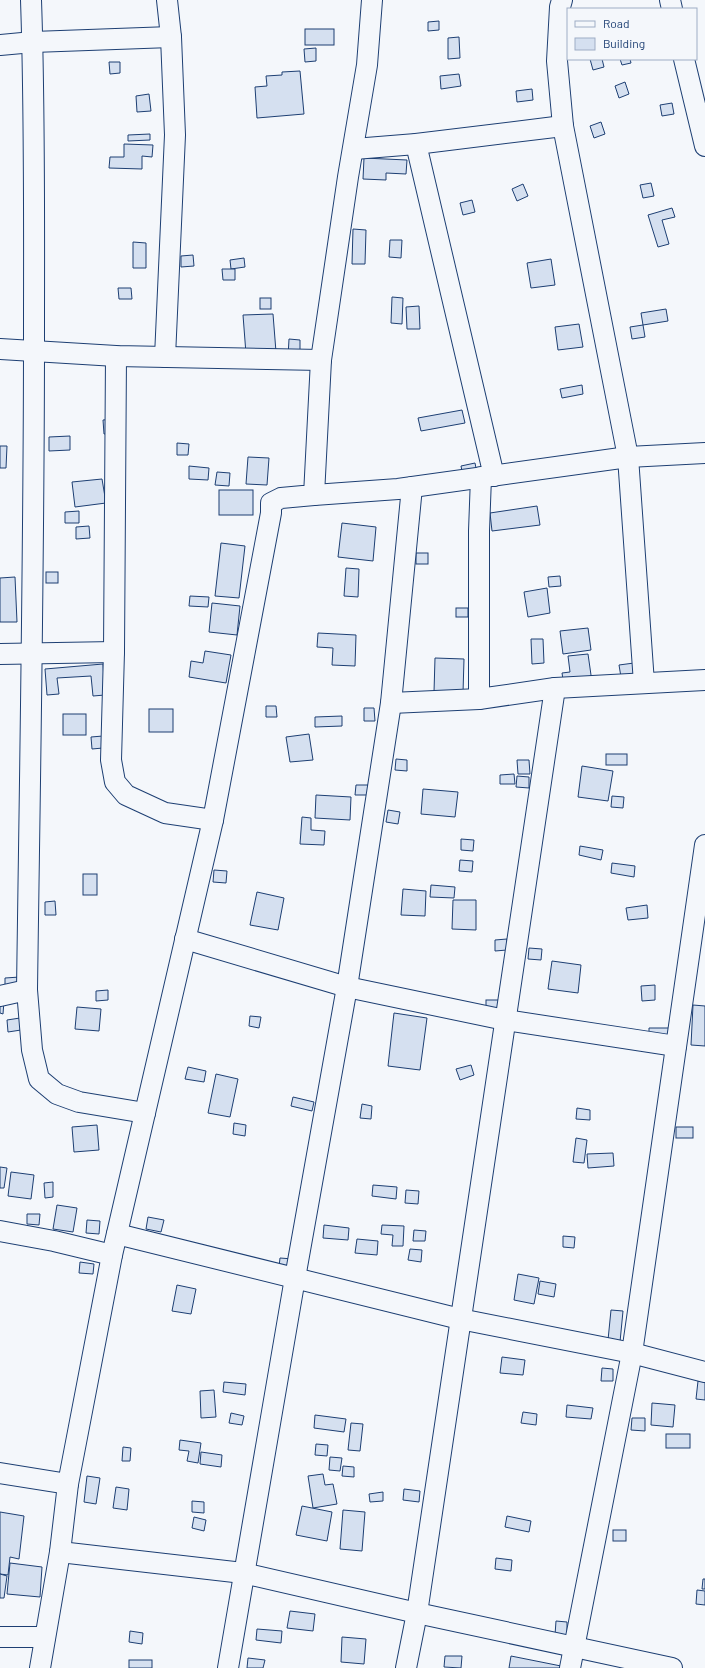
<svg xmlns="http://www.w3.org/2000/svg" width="705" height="1668" font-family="Barlow,sans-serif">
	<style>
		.building { fill: #d5e0f0; stroke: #1d3f73 }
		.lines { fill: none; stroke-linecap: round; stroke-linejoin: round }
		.minor-casing { stroke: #1d3f73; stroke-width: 22 }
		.minor { stroke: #f4f7fb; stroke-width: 20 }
	</style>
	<rect width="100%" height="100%" fill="#f4f7fb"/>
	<g class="building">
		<path d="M439,21v9l-11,1v-9z"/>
		<rect x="305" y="29" width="29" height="16"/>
		<path d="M459,37l1,21 -12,1v-21z"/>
		<path d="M316,48v13l-11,1 -1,-13z"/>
		<path d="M590,59h12l2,8 -11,3z"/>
		<path d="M620,59h10l1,4 -9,2z"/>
		<path d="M109,62h11v11l-10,1z"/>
		<path d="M300,71l4,43 -47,4 -2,-31 12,-1 -1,-10 16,-1v-3z"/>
		<path d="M459,74l2,12 -20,3 -1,-13z"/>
		<path d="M625,82l4,12 -10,4 -4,-12z"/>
		<path d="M532,89l1,11 -16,2 -1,-11z"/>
		<path d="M149,94l2,17 -14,1 -1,-16z"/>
		<path d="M672,103l2,11 -12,2 -2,-11z"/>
		<path d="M601,122l4,12 -11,4 -4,-12z"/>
		<path d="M150,134v6l-22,1v-6z"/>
		<path d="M124,144l29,1 -1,12 -10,-1v13l-33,-1 1,-11h14z"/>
		<path d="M364,158l43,2 -1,14 -20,-1v7l-23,-1z"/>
		<path d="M651,183l3,13 -11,2 -3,-13z"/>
		<path d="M523,184l5,12 -11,5 -5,-12z"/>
		<path d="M472,200l3,12 -12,3 -3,-12z"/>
		<path d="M672,208l3,9 -13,3 7,24 -11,3 -10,-32z"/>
		<path d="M353,229l13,1 -1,34h-13z"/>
		<path d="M390,240h12l-1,18 -12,-1z"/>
		<path d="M133,242l13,1v25h-13z"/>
		<path d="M193,255l1,11 -13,1v-11z"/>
		<path d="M244,258l1,9 -14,2 -1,-9z"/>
		<path d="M551,259l4,26 -24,3 -4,-25z"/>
		<path d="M222,269h13v11h-12z"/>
		<path d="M118,288h13l1,11h-13z"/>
		<path d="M392,297l11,1 -1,26 -11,-1z"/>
		<rect x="260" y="298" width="11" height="11"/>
		<path d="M419,306l1,23h-13l-1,-22z"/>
		<path d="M666,309l2,12 -25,4 -2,-12z"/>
		<path d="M273,314l3,38 -30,2 -3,-39z"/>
		<path d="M579,324l4,23 -25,3 -3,-23z"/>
		<path d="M643,325l2,12 -13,2 -2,-12z"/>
		<path d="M289,339l11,1v17h-12z"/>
		<path d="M582,385l1,9 -21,4 -2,-9z"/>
		<path d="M462,410l3,13 -44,8 -3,-13z"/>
		<path d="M114,419l1,14 -11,1 -1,-14z"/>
		<path d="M70,436v14l-21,1v-14z"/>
		<path d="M177,443l12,1 -1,11h-11z"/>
		<path d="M0,446h7l-1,22h-6z"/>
		<path d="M248,457l21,1 -2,27 -21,-1z"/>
		<path d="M475,463l3,15 -14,3 -3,-15z"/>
		<path d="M189,466l20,2 -1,12 -19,-1z"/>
		<path d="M217,472l13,1 -1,13 -14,-1z"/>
		<path d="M102,479l4,24 -31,4 -3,-25z"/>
		<rect x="219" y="490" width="34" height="25"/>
		<path d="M537,506l3,19 -48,6 -2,-18z"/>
		<path d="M79,511v12h-14v-11z"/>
		<path d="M342,523l34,4 -3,34 -35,-4z"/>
		<path d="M89,526l1,12 -14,1v-12z"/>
		<path d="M221,543l24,3 -6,52 -24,-2z"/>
		<rect x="416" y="553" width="12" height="11"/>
		<path d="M346,568l13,1 -1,28 -14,-1z"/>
		<rect x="46" y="572" width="12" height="11"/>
		<path d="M560,576l1,10 -12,1 -1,-10z"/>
		<path d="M15,577l2,45h-17v-44z"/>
		<path d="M547,588l3,25 -22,4 -4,-25z"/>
		<path d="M190,596l19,1 -1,10 -19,-1z"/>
		<path d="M212,603l28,3 -3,29 -28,-3z"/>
		<rect x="456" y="608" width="12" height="9"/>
		<path d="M588,628l3,22 -28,4 -3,-23z"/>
		<path d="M318,633l38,2 -1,31 -23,-1 1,-17 -16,-1z"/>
		<path d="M531,639h12l1,24 -12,1z"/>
		<path d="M205,651l26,4 -5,28 -37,-6 2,-16 12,2z"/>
		<path d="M588,654l4,28 -28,4 -2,-13 8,-1 -2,-16z"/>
		<path d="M435,658l29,1 -1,34 -29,-1z"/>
		<path d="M634,663l2,19 -14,1 -3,-18z"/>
		<path d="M103,664l2,31 -12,1 -2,-20 -34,2 2,16 -12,1 -2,-26z"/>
		<path d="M266,706h10l1,11h-11z"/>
		<path d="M364,708h10l1,13h-11z"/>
		<rect x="149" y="709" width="24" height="23"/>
		<rect x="63" y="714" width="23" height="21"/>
		<path d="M342,716v10l-27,1v-10z"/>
		<path d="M309,734l4,26 -23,2 -4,-25z"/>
		<path d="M103,736v12l-11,1 -1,-12z"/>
		<rect x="606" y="754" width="21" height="11"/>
		<path d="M396,759l11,1v11l-12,-1z"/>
		<path d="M517,760h12l1,14h-12z"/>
		<path d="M582,766l31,5 -5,30 -30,-4z"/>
		<path d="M514,774l1,10h-15v-9z"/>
		<path d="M517,776l12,1v11l-13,-1z"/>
		<path d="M356,785h12v10h-13z"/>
		<path d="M423,789l35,3 -3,25 -34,-3z"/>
		<path d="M316,795l35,2 -1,23 -35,-2z"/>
		<path d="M612,796l12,1 -1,11 -12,-1z"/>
		<path d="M388,810l12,2 -2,12 -12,-2z"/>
		<path d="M302,817l9,1v12l14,1 -1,14 -24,-1z"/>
		<path d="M461,839l13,1 -1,11 -12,-1z"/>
		<path d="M580,846l23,4 -2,10 -22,-5z"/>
		<path d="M460,860l13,1 -1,11 -13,-1z"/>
		<path d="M612,863l23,3 -1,11 -23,-4z"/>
		<path d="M214,870l13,1 -1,12 -13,-1z"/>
		<rect x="83" y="874" width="14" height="21"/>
		<path d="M431,885l24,2 -1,11 -24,-1z"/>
		<path d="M403,889l23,2 -1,25 -24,-1z"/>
		<path d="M257,892l27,6 -6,32 -28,-5z"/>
		<path d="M453,900h23v30l-24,-1z"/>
		<path d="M55,901l1,14h-11v-13z"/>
		<path d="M647,905l1,13 -20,2 -2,-12z"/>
		<path d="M507,939v11l-12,1v-11z"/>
		<path d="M529,948l13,1 -1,11 -13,-1z"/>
		<path d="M552,961l29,4 -3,28 -30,-4z"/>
		<path d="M20,977l1,10 -16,1v-10z"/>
		<path d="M655,985v15l-13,1 -1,-15z"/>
		<path d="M108,990v10l-12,1v-10z"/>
		<rect x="486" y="1000" width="13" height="11"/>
		<path d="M0,1001h4l-1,13 -3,-1z"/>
		<path d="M693,1005l12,1v40l-14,-1z"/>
		<path d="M77,1007l24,2 -2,22 -24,-2z"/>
		<path d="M394,1013l33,5 -7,52 -32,-4z"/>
		<path d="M250,1016l11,1 -2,11 -10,-2z"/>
		<path d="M20,1018l1,12 -13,2 -1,-12z"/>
		<path d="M649,1028h20l1,11 -21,1z"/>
		<path d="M471,1065l3,10 -14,5 -4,-11z"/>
		<path d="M188,1067l18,4 -2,11 -19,-3z"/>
		<path d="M216,1074l22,5 -8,38 -22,-4z"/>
		<path d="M293,1097l21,5 -2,9 -21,-5z"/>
		<path d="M362,1104l10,2 -1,13 -11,-1z"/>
		<path d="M577,1108l13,2v10l-14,-1z"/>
		<path d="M234,1123l12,2 -1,11 -12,-2z"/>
		<path d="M97,1125l2,25 -25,2 -2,-25z"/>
		<rect x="676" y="1127" width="17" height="11"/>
		<path d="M576,1138l11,2 -3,23 -11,-1z"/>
		<path d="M613,1153l1,13 -26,2 -1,-14z"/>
		<path d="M0,1167l7,1 -3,20h-4z"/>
		<path d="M11,1172l23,3 -3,24 -23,-3z"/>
		<path d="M53,1182v15l-8,1 -1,-15z"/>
		<path d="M373,1185l24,2 -1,12 -24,-3z"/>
		<path d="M406,1190l13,1 -1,13 -13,-1z"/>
		<path d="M57,1205l20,3 -4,24 -20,-3z"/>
		<path d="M27,1214h13l-1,11 -12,-1z"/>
		<path d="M148,1217l16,3 -3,12 -15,-3z"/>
		<path d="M87,1220l13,1 -1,13 -13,-1z"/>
		<path d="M324,1225l25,3 -1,12 -25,-2z"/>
		<path d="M382,1225l22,1 -1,20h-11l1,-11 -12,-1z"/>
		<path d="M414,1230l12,1 -1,10h-12z"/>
		<path d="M563,1236l12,1 -1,11 -11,-1z"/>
		<path d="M357,1239l21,2 -1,14 -22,-2z"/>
		<path d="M410,1249l12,1 -1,12 -13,-2z"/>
		<path d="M280,1258l13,1 -2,10 -12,-2z"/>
		<path d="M80,1262l14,2 -1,10 -14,-1z"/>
		<path d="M518,1274l21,4 -5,26 -20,-4z"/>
		<path d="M540,1281l16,3 -2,13 -16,-3z"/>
		<path d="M177,1285l19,4 -5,25 -19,-3z"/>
		<path d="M611,1310l12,1 -3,31 -12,-2z"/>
		<path d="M502,1357l23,3 -2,15 -23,-2z"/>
		<path d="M602,1368l11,1v12h-12z"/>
		<path d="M698,1381l7,1v18l-9,-1z"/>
		<path d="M224,1382l22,2 -1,11 -22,-3z"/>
		<path d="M214,1390l2,27 -15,1 -1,-27z"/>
		<path d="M652,1403l23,2 -2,22 -22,-2z"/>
		<path d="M567,1405l26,3 -2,11 -25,-2z"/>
		<path d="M523,1412l14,2 -1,11 -15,-2z"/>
		<path d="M231,1413l13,3 -2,9 -13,-2z"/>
		<path d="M315,1415l31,4 -2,13 -30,-4z"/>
		<path d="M632,1418h13v13l-14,-1z"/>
		<path d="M351,1423l12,1 -3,27 -12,-1z"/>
		<rect x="666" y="1434" width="24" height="14"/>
		<path d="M180,1440l21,3 -3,20 -11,-2 2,-10 -10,-1z"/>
		<path d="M316,1444l12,1 -1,11 -12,-1z"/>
		<path d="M123,1447l8,1 -1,13h-8z"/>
		<path d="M201,1452l21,3 -1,12 -21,-3z"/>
		<path d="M330,1457l12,1 -2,13 -11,-1z"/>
		<path d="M343,1466l11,1v10l-12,-1z"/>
		<path d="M323,1474l2,11 8,-1 4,20 -24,4 -5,-32z"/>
		<path d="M87,1476l13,2 -4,26 -12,-2z"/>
		<path d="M116,1487l13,2 -2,21 -14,-2z"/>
		<path d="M404,1489l16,2 -1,11 -16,-2z"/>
		<path d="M383,1492v9l-13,1 -1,-8z"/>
		<path d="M192,1501l12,1v11l-12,-1z"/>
		<path d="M302,1506l30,6 -5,29 -31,-6z"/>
		<path d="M343,1510l22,2 -3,39 -22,-2z"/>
		<path d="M0,1512l24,4 -5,43 -9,-2 -2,18 -8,-1z"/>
		<path d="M507,1516l24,5 -2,11 -24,-5z"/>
		<path d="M194,1517l12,3 -2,11 -12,-3z"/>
		<rect x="613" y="1530" width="13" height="11"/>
		<path d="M496,1558l16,2 -1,11 -16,-2z"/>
		<path d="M10,1563l32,4 -2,30 -33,-3z"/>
		<path d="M0,1574l7,2 -3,22h-4z"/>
		<path d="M703,1579h2v10h-3z"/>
		<path d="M697,1590l8,1v14l-9,-1z"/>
		<path d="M290,1611l25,3 -2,17 -26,-3z"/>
		<path d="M556,1621l11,1v13h-12z"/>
		<path d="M257,1629l25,2 -1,12 -25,-3z"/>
		<path d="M130,1631l13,2 -1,11 -13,-2z"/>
		<path d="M342,1637l24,2 -2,25 -23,-2z"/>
		<path d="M445,1656h17l-1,12 -17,-1z"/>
		<path d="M511,1656l50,10v2h-52z"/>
		<path d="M248,1658l17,2 -2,8h-16z"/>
		<rect x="129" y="1660" width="23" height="8"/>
	</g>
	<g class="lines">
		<g class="minor-casing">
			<g id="minor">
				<path d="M31,0c4,113 3,225 3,338 0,217 -4,434 -7,652l5,60 7,29 18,15 22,8 66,11"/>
				<path d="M562,0l-2,7 -3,54 6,65 65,331 16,226"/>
				<path d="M670,0l2,9"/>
				<path d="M0,45l33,-3 138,-5"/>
				<path d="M684,59l21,87"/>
				<path d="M416,144l78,332"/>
				<path d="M354,149l62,-5 147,-18"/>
				<path d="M0,349l116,7 205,4"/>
				<path d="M116,356l-2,296 -3,108 4,22 11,13 39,18 48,7"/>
				<path d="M165,357l10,-222 -4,-98 -4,-37"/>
				<path d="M314,495l84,-6 230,-32 77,-4"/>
				<path d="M0,654l114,-2"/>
				<path d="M479,699v-168l2,-54"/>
				<path d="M391,703l88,-4 76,-11 150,-8"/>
				<path d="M185,939l162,48 158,33 171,26"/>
				<path d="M0,996l27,-6"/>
				<path d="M0,1231l54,10 58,14"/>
				<path d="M117,1234l343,85 172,34 73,19"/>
				<path d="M0,1473l68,11"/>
				<path d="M60,1552l183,21 174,40 255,55"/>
				<path d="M0,1637h45"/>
				<path d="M40,1668l20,-116 8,-68 44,-229 101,-435 58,-307v-10l10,-5 33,-3 7,-135 27,-183 19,-112 5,-65"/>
				<path d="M228,1668l67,-390 52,-291 44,-284 21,-216"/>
				<path d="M406,1668l11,-55 138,-925"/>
				<path d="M570,1668l62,-315 73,-508"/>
			</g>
		</g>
		<use href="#minor" class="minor"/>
	</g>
	<rect x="567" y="8" width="130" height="52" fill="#f4f7fb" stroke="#9eadc5"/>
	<rect x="575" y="21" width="20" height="6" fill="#f4f7fb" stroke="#9eadc5"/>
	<text x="603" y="28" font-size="12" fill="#1d3f73">Road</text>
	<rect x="575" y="38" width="20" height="12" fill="#d5e0f0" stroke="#9eadc5"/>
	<text x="603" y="48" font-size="12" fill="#1d3f73">Building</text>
</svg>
